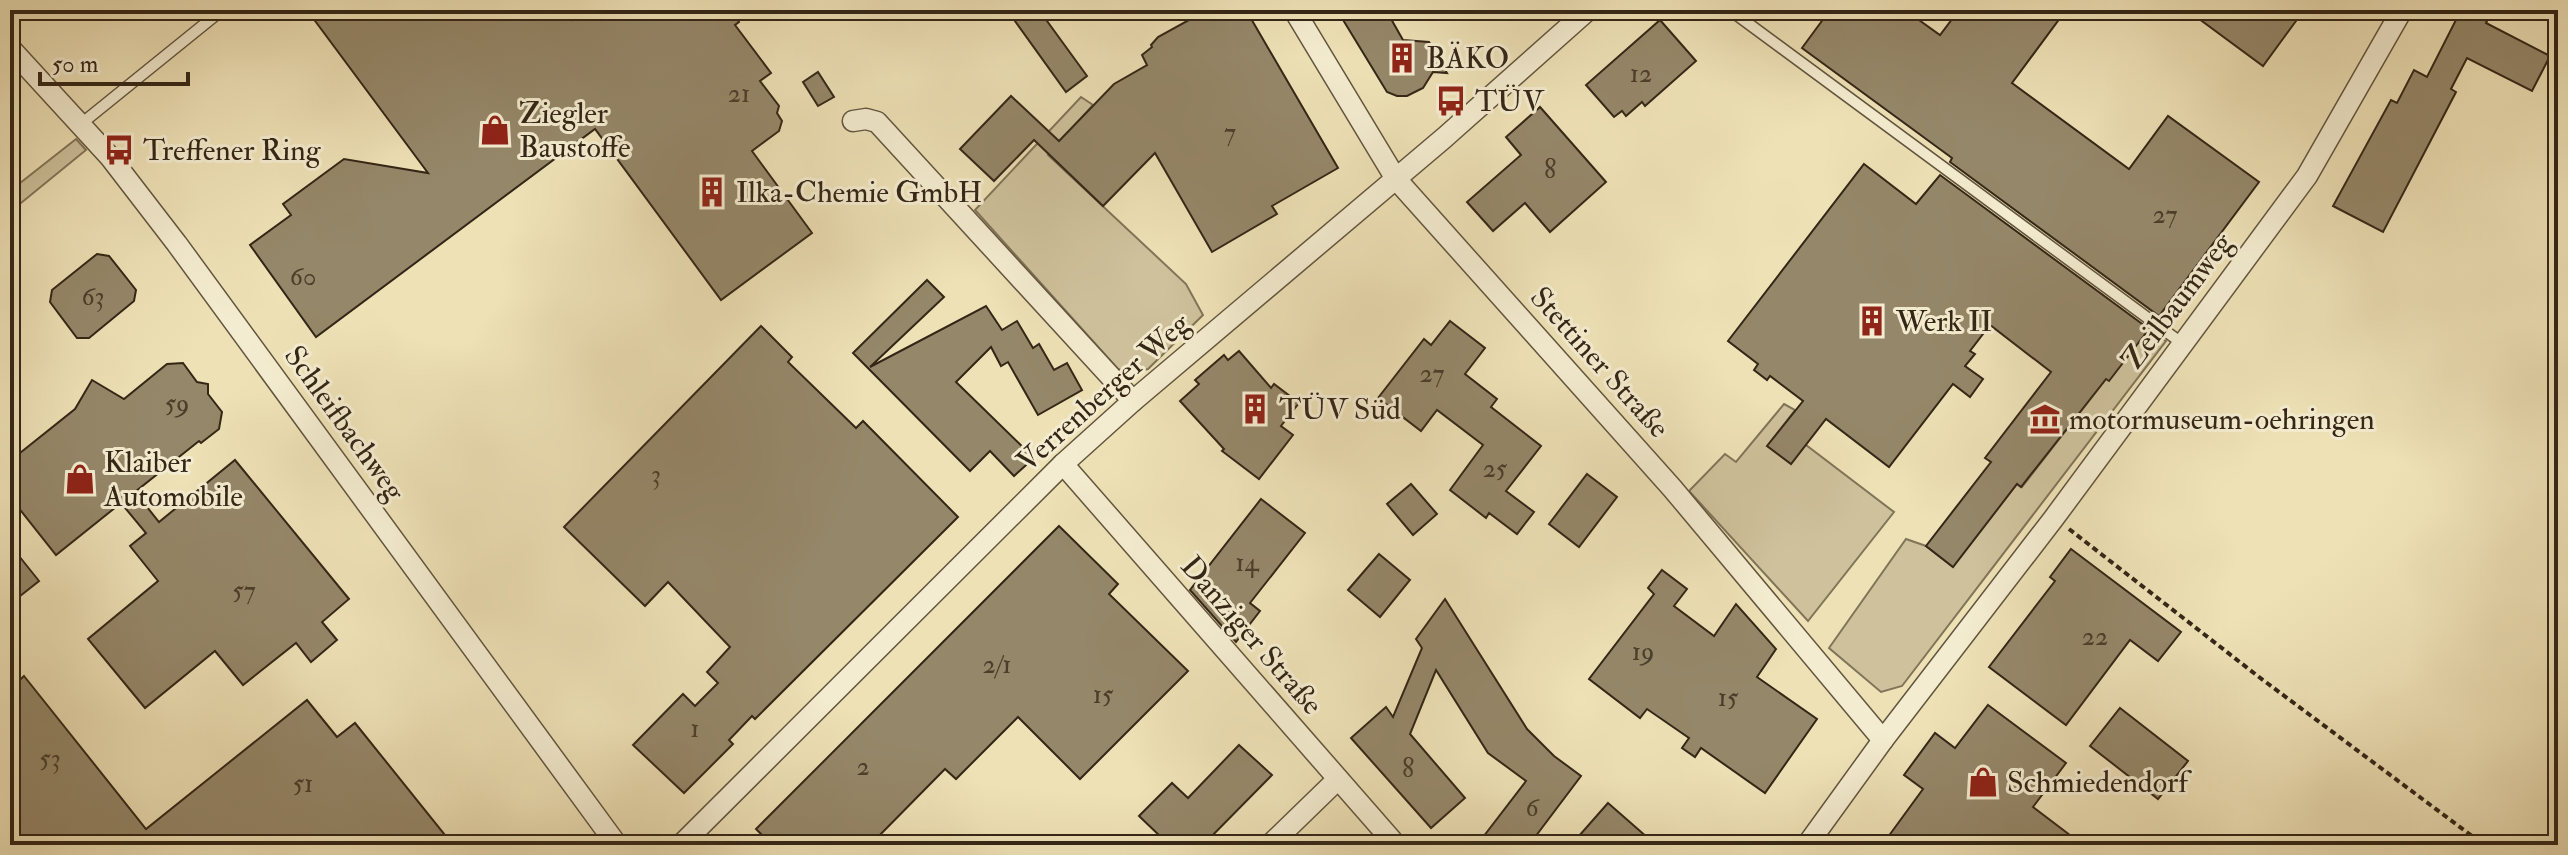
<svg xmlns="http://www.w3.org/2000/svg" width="2568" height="855" font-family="'IM FELL Double Pica',serif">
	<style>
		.green { fill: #cec19b; stroke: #817458; stroke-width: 2 }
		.building { fill: #958769; stroke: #342616; stroke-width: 2 }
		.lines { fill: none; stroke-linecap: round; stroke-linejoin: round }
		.service-casing { stroke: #62553e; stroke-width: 13 }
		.minor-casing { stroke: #62553e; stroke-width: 23 }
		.path { stroke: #342616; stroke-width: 4; stroke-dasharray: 6 4; stroke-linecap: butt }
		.service { stroke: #f4ecd0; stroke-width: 10 }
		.minor { stroke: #f4ecd0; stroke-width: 20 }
		.labels { text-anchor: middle; stroke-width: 6; stroke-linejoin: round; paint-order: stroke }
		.number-label { font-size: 26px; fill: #4c3e2b }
		.poi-label { font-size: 30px; fill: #342616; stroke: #f4ecd0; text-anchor: start }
		.street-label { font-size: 30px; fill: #342616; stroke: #f4ecd0 }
	</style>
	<rect width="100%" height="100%" fill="#eee1b6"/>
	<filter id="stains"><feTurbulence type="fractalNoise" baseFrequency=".0025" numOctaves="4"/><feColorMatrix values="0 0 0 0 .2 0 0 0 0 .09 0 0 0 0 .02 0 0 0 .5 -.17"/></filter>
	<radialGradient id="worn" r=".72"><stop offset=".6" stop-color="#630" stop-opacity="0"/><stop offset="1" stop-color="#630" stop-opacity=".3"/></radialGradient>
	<g class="green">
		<path d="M1081,97l12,8 -45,50 138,129 17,31 -55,54 -16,4 -14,-4 -143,-159z"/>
		<path d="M76,139l10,11 -76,62v-21z"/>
		<path d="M2148,330l18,11 -264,345 -21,6 -52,-44 77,-109 20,7 26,20 65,-82 5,3 84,-108z"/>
		<path d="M1784,404l11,6 -27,35h38l88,67 -86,109 -119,-130 36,-37 11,8z"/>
	</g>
	<g class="building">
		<path d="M307,10h143l6,9 12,-9h98l7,10 13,-10h145l8,12 -4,3 36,48 -11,8 19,25 -2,7 5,8 -3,10 -27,20 60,82 -91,67 -126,-171 -279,208 -66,-92 41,-30 -8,-11 61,-45 84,14z"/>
		<path d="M1007,10h32l48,66 -21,16z"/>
		<path d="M1207,10h39l92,158 -66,38 5,8 -65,38 -57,-99 -52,53 -69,-66 -40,41 -34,-32 51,-53 48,45 55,-57 33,-19 -5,-10 10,-8 -1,-2 7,-8z"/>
		<path d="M1337,10h49l17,30 26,2 18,31 -14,-1 -10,16 -16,8h-10l-10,-4z"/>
		<path d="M1830,10h75l35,25 19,-25h107l-54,73 117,86 39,-53 91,66 -100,134 -209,-154 2,-4 -150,-110z"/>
		<path d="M2187,10h117l-41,56z"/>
		<path d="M2461,10h5l21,11 -1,2 64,33 -18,35 -65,-33 -16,31 5,3 -73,140 -50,-26 58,-106 6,3 17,-33 13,7z"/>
		<path d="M1660,20l36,41 -51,45 -3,-4 -16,14 -4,-5 -8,6 -28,-32z"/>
		<path d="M818,72l16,25 -16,9 -15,-24z"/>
		<path d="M1540,107l66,75 -56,50 -25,-29 -32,28 -26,-29 54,-47 -15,-18z"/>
		<path d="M1864,164l52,40 24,-29 209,154 -40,52 -3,-2 -85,108 -4,-3 -64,83 -27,-21 65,-84 -6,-4 66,-86 -61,-47 -20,26 5,3 -10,12 18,13 -13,18 -17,-13 -64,83 -63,-48 -35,45 -24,-18 36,-45 -33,-25 -3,4 -13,-10 4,-6 -30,-23z"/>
		<path d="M97,254l12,2 27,34 -2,11 -45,37h-12l-27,-36 2,-12z"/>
		<path d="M927,280l17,17 -74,70 116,-61 16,24 15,-9 16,27 6,-4 15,26 13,-7 15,27 -44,25 -30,-53 -7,4 -10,-19 -35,35 78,76 -20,18 -24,-25 -20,20 -117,-118z"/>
		<path d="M1450,321l35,27 -20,26 32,25 -6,8 50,39 -35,45 28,21 -17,22 -28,-21 -3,5 -36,-28 33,-45 -46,-35 -16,21 -43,-33 46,-59 7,6z"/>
		<path d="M761,326l31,31 -4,5 68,66 7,-7 95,96 -203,202 -3,-3 -23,24 4,4 -49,49 -51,-48 50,-51 12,12 23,-23 -11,-11 23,-25 -62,-65 -23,24 -81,-79z"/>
		<path d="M1239,351l32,37 3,-4 25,19 -18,23 12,9 -34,44 -37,-28 2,-2 -44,-48 19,-17 -4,-4 29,-25 4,5z"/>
		<path d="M183,363l14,19 11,2v10l14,18 -3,17 -18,14 -2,-2 -64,51 24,30 76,-62 114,139 -27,23 15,18 -26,22 -15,-19 -53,42 -28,-34 -70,57 -57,-69 70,-58 -28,-35 16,-13 -25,-30 -65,52 -46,-58v-36l65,-52 17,-29 32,19 43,-35z"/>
		<path d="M1587,474l30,23 -38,50 -30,-23z"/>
		<path d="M1411,484l26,30 -24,21 -26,-31z"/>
		<path d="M1261,499l44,34 -55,70 10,8 -24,31 -46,-52z"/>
		<path d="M1059,526l59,58 -9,10 79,77 -108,108 -62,-62 -62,62 -11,-10 -75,76h-98l-16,-16z"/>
		<path d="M2071,549l110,83 -23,29 -28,-21 -64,85 -77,-58 66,-86 -5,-4z"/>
		<path d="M1379,554l31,26 -30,37 -32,-27z"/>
		<path d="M19,556l20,25 -29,23v-40z"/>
		<path d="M1662,570l25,19 -13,17 40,30 22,-32 40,45 -19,28 60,42 -52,74 -64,-45 -6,9 -13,-9 7,-10 -42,-29 -7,9 -51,-39 65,-85 -6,-6z"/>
		<path d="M1445,599l82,130 27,27 27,20 -52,69h-52l49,-64 -38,-28 -52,-83 -26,64 55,64 -34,30 -80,-90 35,-31 7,10 29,-69 -6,-9z"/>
		<path d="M24,676l122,153 161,-129 30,37 18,-14 98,122h-443v-156z"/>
		<path d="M1988,705l78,58 -33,44 50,38h-185l-10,-8 35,-48 -19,-14 31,-42 20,15z"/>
		<path d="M2120,708l68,53 -30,38 -68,-53z"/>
		<path d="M1239,745l33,30 -69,70h-49l8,-7 -23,-22 33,-33 16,15z"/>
		<path d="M1608,803l48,42h-85z"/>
	</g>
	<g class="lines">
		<g class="service-casing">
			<g id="service">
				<path d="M1730,10l453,334"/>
				<path d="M81,124l141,-114"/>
			</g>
		</g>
		<g class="minor-casing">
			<g id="minor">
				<path d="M1294,10l102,169 276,309 211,252"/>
				<path d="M10,48l100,109 67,87 440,601"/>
				<path d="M853,121l13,-2 11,3 256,279"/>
				<path d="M1063,464l333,381"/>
				<path d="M681,845l382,-381 70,-63 311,-263 144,-128"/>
				<path d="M1270,845l68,-66"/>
				<path d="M1807,845l76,-105 171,-222 253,-342 95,-166"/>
			</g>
		</g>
		<path class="path" d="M2069,529l190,148 225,168"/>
		<use href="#service" class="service"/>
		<use href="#minor" class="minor"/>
	</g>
	<defs>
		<g id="building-bare" transform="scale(2.4)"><path d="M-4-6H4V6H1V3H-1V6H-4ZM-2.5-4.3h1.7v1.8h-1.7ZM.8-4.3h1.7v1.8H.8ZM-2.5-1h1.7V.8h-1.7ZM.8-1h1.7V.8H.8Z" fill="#8f2418" stroke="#f4ecd0" stroke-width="2.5" paint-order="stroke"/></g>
		<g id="bus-bare" transform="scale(2.4)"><path d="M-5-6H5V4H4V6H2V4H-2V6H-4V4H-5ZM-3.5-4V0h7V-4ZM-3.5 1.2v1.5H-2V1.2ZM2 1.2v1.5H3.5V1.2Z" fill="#8f2418" stroke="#f4ecd0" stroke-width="2.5" paint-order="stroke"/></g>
		<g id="shop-bare" transform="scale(2.4)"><path d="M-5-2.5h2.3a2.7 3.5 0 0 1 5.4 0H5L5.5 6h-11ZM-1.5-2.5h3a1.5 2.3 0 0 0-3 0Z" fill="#8f2418" stroke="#f4ecd0" stroke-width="2.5" paint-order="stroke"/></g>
		<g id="museum-bare" transform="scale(2.4)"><path d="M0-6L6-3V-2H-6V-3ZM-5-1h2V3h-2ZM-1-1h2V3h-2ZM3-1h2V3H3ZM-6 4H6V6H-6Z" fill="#8f2418" stroke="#f4ecd0" stroke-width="2.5" paint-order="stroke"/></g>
	</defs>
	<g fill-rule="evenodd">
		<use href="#building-bare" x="1402" y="58"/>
		<use href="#bus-bare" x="1451" y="101"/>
		<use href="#shop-bare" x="495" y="130"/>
		<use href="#bus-bare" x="119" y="150"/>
		<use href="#building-bare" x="712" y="192"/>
		<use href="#building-bare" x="1872" y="321"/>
		<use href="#building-bare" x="1255" y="409"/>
		<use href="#museum-bare" x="2045" y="419"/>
		<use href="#shop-bare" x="80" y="479"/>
		<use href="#shop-bare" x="1983" y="782"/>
	</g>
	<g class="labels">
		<g class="number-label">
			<text x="1641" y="82">12</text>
			<text x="739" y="102">21</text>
			<text x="1230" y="141">7</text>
			<text x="1550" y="178">8</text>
			<text x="2165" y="223">27</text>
			<text x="303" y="285">60</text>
			<text x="93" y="305">63</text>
			<text x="1432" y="382">27</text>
			<text x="177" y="412">59</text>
			<text x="1495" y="477">25</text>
			<text x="656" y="483">3</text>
			<text x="1247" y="571">14</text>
			<text x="244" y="599">57</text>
			<text x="2095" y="645">22</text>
			<text x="1643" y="660">19</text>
			<text x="997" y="673">2/1</text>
			<text x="1103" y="703">15</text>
			<text x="1728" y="706">15</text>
			<text x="695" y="737">1</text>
			<text x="50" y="767">53</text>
			<text x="863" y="775">2</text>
			<text x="1408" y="777">8</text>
			<text x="303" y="792">51</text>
			<text x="1532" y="816">6</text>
		</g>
		<g class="poi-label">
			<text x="1426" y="68">BÄKO</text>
			<text x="1475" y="111">TÜV</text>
			<text x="519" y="123">Ziegler<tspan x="519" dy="34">Baustoffe</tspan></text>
			<text x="143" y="160">Treffener Ring</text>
			<text x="736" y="202">Ilka-Chemie GmbH</text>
			<text x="1896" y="331">Werk II</text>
			<text x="1279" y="419">TÜV Süd</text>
			<text x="2069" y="429">motormuseum-oehringen</text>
			<text x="104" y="472">Klaiber<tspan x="104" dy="34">Automobile</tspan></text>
			<text x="2007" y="792">Schmiedendorf</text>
		</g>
		<g class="street-label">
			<text transform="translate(2177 301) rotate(-53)" y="10">Zeilbaumweg</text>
			<text transform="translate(1600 362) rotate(48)" y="10">Stettiner Straße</text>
			<text transform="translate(1103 392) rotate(-42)" y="10">Verrenberger Weg</text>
			<text transform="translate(345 423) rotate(54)" y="10">Schleifbachweg</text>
			<text transform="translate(1252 635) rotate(49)" y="10">Danziger Straße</text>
		</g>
	</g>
	<rect width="2568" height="855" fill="none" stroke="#eee1b6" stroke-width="40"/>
	<rect x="12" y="12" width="2544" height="831" fill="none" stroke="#342616" stroke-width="4"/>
	<rect x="20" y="20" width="2528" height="815" fill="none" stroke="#342616" stroke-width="2"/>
	<path d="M40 72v12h148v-12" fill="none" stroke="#342616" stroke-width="4"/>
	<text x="52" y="72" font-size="24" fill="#342616" stroke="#f4ecd0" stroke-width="6" paint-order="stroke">50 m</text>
	<rect width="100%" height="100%" filter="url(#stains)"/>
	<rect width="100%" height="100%" fill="url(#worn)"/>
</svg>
